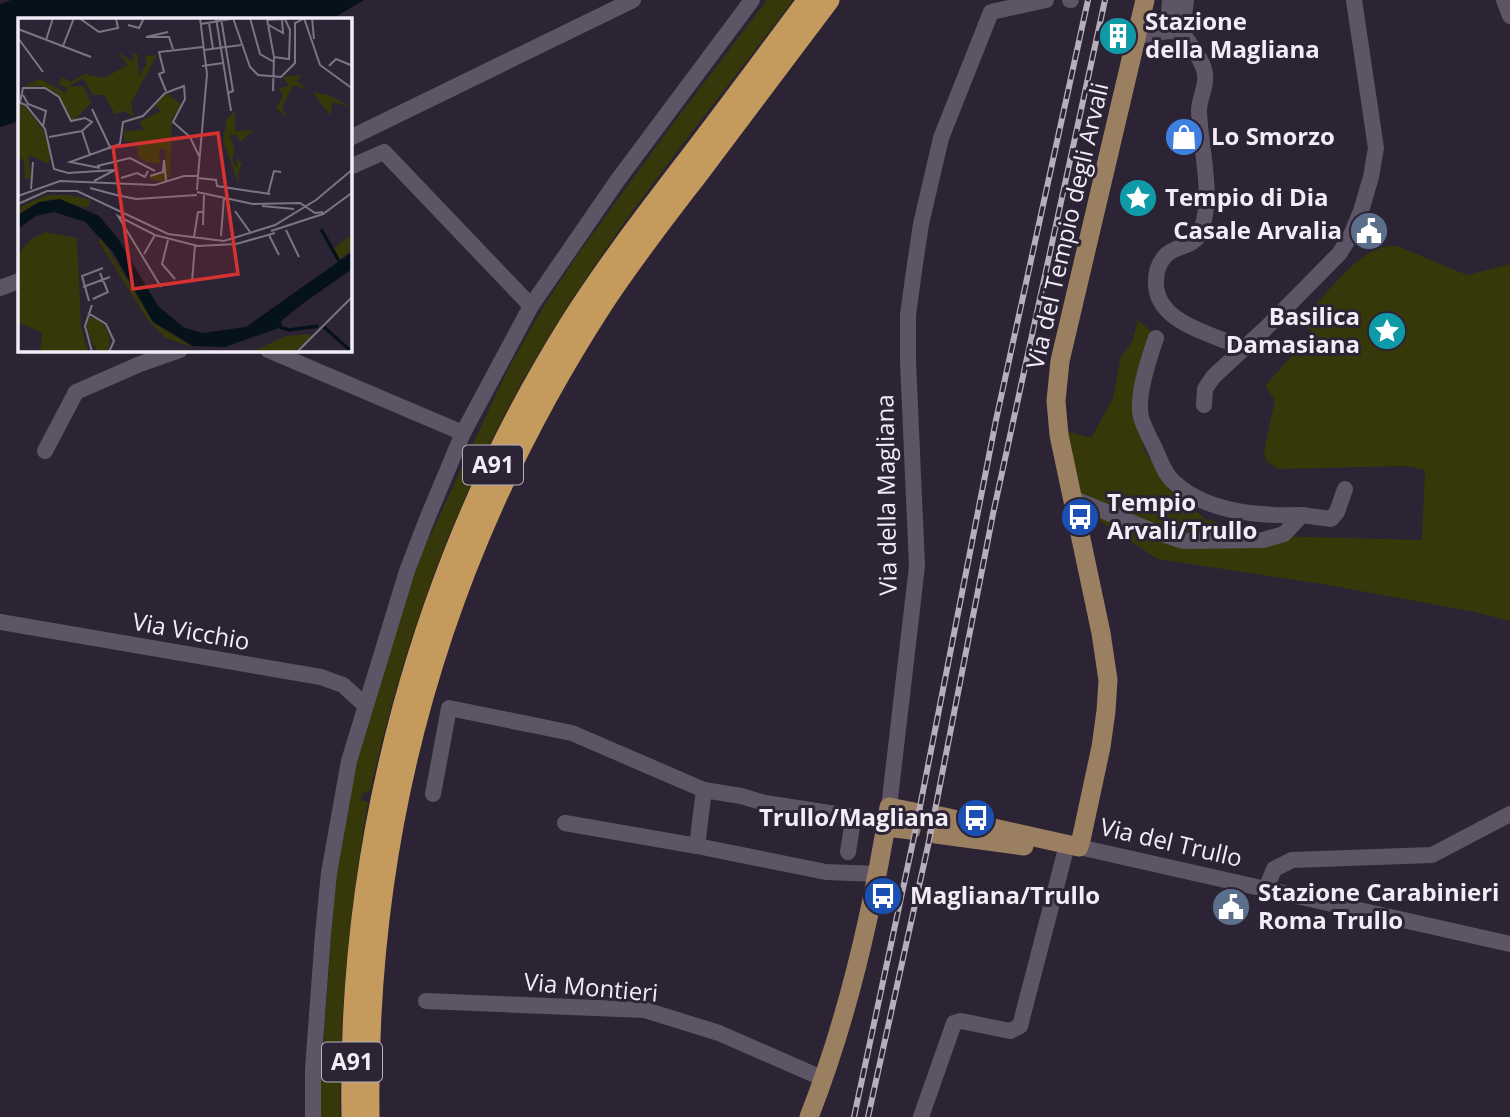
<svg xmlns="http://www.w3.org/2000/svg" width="1510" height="1117" font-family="'Open Sans',sans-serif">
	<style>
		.green { fill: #373809 }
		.water { fill: #051219 }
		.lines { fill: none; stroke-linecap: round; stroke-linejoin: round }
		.minor { stroke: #5d5566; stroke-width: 16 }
		.major { stroke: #9b7f61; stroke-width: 19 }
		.highway { stroke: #c49b5d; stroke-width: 21 }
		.rail-casing { stroke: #b5afbb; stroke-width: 6 }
		.rail { stroke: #2c2434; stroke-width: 3.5; stroke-dasharray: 10; stroke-linecap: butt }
		.labels { text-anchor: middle; stroke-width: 6; stroke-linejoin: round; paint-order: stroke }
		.shield { fill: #2c2434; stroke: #b6b0bc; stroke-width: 2 }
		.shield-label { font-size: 23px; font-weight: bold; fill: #f1ecf6 }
		.poi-label { font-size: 24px; font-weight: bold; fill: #f1ecf6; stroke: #2c2434; text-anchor: start }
		.street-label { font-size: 24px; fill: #f1ecf6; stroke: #2c2434 }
		.inset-river { fill: none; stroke: #051219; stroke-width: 3.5 }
		.inset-road { fill: none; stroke: #7b7482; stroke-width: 2 }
		.view { fill: #d73232; fill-opacity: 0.15; stroke: #d73232; stroke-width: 3.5 }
		.inset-edge { fill: none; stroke: #f1ecf6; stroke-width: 3.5 }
	</style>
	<rect width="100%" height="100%" fill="#2c2434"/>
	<g class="green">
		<path d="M767,0h26c-77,103 -160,203 -229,312 -94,146 -156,310 -194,479l-8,3 -1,6 7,2c-18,105 -29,209 -28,315h-22l17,-234 16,-102 56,-187 17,-45 84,-180 36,-63 32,-49 96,-132z"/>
		<path d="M1397,246l70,29 43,-11v357l-40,-10 -148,-27 -164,-25 -76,-49 -20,-80 29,8 22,-40 8,-42 11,-14 6,-22 15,13 -19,80 11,38 25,39 35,29 64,17 153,4 3,-70 -20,-4 -126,3 -13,-8 -2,-10 11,-51 -10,-14 47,-53 -10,-13c20,-21 51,-63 78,-72 5,-2 11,-2 17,-2z"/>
	</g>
	<path class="water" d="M11,0h353l-32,19h-313v102l-19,6v-123z"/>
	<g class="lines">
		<g class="minor">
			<path d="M1070,0h1"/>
			<path d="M1504,0l6,16"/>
			<path d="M1168,31l2,-31"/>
			<path d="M1182,32c7,12 21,27 23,42 2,12 -6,24 -6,37 1,36 16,87 1,122 -7,15 -25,12 -35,23 -6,7 -9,16 -9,25 -2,42 57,53 87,67"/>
			<path d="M1137,36l31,-5 14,1 4,-32"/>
			<path d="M350,138l283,-138"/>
			<path d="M350,167l34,-15 147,154"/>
			<path d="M0,288l19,-7"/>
			<path d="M268,350l195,83"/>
			<path d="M1204,405l1,-16 8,-12 52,-48 74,-75 12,-19 10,-24 10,-34 5,-29 -22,-148"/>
			<path d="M45,451l31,-59 64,-28 40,-14"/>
			<path d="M1072,498l80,33 31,10 80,-1 21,-6 18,-19c-42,1 -94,-2 -127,-32 -10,-8 -14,-21 -19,-32 -5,-11 -12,-23 -15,-34 -5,-21 8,-59 15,-79"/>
			<path d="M1302,515l29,4 6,-7 8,-23"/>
			<path d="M0,622l321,55 22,8 22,20"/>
			<path d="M704,790l37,6 24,7 84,13 4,4 -5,32"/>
			<path d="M433,794l16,-86 123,25 132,57 -7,56"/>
			<path d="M889,807l28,-241 -9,-205v-46l6,-44 7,-47 20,-86 50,-126 55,-12"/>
			<path d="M565,823l132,23 129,26 52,2"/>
			<path d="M1079,847l431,97"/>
			<path d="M1266,889l8,-20 18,-9 140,-5 78,-41"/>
			<path d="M426,1001l219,9 74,23 105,46"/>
			<path d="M313,1117v-48l10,-135 6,-61 20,-112 58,-190 20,-52 36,-86 68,-127 86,-125 135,-181"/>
			<path d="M921,1117l33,-94 7,-2 49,10 10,-5 47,-181"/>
		</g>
		<g class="major">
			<path d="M940,816l139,31 2,-7 20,-93 5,-36 2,-31 -7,-47 -42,-198 -3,-34 4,-40 85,-361"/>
			<path d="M886,827l25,3"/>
			<path d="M936,834l88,12"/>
			<path d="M809,1117c39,-99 63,-204 80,-310l25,5"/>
		</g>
		<g class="highway">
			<path d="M352,1117c-5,-277 70,-556 217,-792 34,-54 73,-105 112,-156 43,-56 85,-113 127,-169"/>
			<path d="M369,1117c-4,-294 74,-566 233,-812 30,-46 63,-88 96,-131 44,-58 87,-116 131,-174"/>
		</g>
		<g class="rail-casing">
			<g id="rail">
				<path d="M854,1117l60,-280 82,-417 92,-420"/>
				<path d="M868,1117l61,-276 64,-327 112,-514"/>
			</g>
		</g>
		<use href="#rail" class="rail"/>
	</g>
	<defs>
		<g id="building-disc" transform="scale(2.0125)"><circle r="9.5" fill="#0f9aa8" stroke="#2c2434"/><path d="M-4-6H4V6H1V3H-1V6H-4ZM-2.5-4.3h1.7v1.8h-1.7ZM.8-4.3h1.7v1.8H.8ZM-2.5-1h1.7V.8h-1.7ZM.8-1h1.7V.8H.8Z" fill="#fff"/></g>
		<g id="shop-disc" transform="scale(2.0125)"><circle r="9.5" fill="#3f7fe0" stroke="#2c2434"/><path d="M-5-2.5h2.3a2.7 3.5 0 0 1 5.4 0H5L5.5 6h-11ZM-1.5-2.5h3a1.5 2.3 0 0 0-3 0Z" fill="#fff"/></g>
		<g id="sight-disc" transform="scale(2.0125)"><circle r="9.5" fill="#0f9aa8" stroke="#2c2434"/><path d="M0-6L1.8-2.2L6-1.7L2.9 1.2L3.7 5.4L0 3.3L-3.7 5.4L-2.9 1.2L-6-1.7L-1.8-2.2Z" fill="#fff"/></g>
		<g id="civic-disc" transform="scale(2.0125)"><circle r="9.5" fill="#5c6f8a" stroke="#2c2434"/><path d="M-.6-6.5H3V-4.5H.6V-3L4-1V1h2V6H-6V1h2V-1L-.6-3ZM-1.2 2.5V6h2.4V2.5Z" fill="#fff"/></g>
		<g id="bus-disc" transform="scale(2.0125)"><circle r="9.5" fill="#1a4fb4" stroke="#2c2434"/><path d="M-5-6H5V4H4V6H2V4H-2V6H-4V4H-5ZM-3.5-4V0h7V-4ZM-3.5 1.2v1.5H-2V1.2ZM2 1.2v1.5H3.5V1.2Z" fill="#fff"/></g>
	</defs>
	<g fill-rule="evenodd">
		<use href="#building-disc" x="1118" y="36"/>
		<use href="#shop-disc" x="1184" y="137"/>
		<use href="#sight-disc" x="1138" y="198"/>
		<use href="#civic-disc" x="1369" y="231"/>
		<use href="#sight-disc" x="1387" y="331"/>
		<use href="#bus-disc" x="1080" y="517"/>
		<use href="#bus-disc" x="976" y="818"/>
		<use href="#bus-disc" x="883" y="896"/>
		<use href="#civic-disc" x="1231" y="907"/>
	</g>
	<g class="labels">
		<g class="shield">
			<rect x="463" y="445.5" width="60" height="39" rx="5"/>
			<rect x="322" y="1042.5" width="60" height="39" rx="5"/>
		</g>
		<g class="shield-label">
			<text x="493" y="473">A91</text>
			<text x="352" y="1070">A91</text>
		</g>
		<g class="poi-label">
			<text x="1145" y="30">Stazione<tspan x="1145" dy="28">della Magliana</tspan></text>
			<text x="1211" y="145">Lo Smorzo</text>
			<text x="1165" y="206">Tempio di Dia</text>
			<text x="1342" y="239" text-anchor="end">Casale Arvalia</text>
			<text x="1360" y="325" text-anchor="end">Basilica<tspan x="1360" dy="28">Damasiana</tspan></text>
			<text x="1107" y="511">Tempio<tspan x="1107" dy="28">Arvali/Trullo</tspan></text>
			<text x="949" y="826" text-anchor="end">Trullo/Magliana</text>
			<text x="1258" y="901">Stazione Carabinieri<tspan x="1258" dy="28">Roma Trullo</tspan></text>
			<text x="910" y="904">Magliana/Trullo</text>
		</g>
		<g class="street-label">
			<text transform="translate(1068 226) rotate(-77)" y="8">Via del Tempio degli Arvali</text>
			<text transform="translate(887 495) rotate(-91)" y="8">Via della Magliana</text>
			<text transform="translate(191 632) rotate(10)" y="8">Via Vicchio</text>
			<text transform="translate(1171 843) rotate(13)" y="8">Via del Trullo</text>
			<text transform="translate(591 988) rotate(5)" y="8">Via Montieri</text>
		</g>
	</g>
	<g transform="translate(18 18)">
		<rect width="334" height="334" fill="#2c2434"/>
		<path d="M100,34l15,10v-8l4,-1 2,23 8,-13 -2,-7 12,-1 -26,48 3,15 -8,-7 -11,3 -11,-19h-11l-10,-17 -15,9 15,-1 8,17 -18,18 -18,-29 -15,-6 -17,1 17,-8 26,14 1,-5 -8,-3 3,-8 9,5 14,-8 19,4 24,-13zM283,57l-4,6 11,9 -15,-5 -11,22 4,10 -10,-9 7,-12 -4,-8 10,-2 -6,-9zM294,74l16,3 24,12 -20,-5 -1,14zM148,75l15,11 -9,15 -2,54 -3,8h-7l-12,-3 18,-9 -1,-20h-6l1,15 -14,-2 -8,-6 -1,-14 -13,-1v-10l20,-1 -5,-8 22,-11 -6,-5zM0,86l8,3 17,23 7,23 -1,11 -21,-9 3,23 -6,1 -1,-19 -6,-4zM217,93v20l19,-1 -14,12 -3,-7h-8l6,14 -3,11 5,8v-9l5,4 -4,10 1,12 -16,-44 4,-22zM29,177h23l21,5 -4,8 -35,-9 -34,16 4,-9zM27,214l32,6 4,89 7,25h-48l2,-19 -24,-11v-67l12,-15zM334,216v16l-12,9 -7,-10zM82,218l53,86 39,25 -26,-9 -19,-19 -48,-77zM72,299l11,3 9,16 -2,16h-10l-7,-11 -5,-16zM291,316l3,3 -19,15h-41l34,-16z" fill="#373809"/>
		<path d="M42,181l39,17 18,21 41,69 25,21 19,6 44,-6 106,-75v17l-47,33 -24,19 1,6 -57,20 -32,-1 -40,-24 -40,-70 -28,-30 -31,-10 -18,4 -18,13v-14l6,-4 15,-9z" fill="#051219"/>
		<path class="inset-river" d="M303,211l18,32M262,309l9,3 29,-4M306,309l28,25"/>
		<path class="inset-road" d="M61,0l20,14 19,-4 -2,-10M198,0l15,93M203,0l12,73 -5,2M215,0l17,49 8,8 23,2 14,-14v-40l10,-5M232,0l10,36 14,8M286,0l16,47 33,24M294,0l2,21M249,1l7,38 -1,34M249,2l18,-1 5,11 -1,29 -15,-2M191,5l4,26M183,6l30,-5M249,6l16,9 -1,-13M110,7l11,3 5,-10M0,11l73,28M150,14l-22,5h23l4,12M0,20l25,34M28,22l7,-22M45,28l11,-28M186,32l37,-5M184,48l21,-3M311,48l7,-7 17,7M148,73l-7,-17 5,-2 -5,-20 44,-5M5,77l5,9 18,7 -3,15M0,84l8,3 19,24 9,40 14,4 47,-3 -21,11M2,84l3,-14h22l14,9 12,24 14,-3 7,4 -10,9 -33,6M74,91l19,40M64,113l8,24M79,148l33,-8 25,13M82,150l-30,-6 50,-18 3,-22 20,-6 22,-23 19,-7 1,13 -12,23 17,15 10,21M132,158l13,-4 1,-12 2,21M180,158l9,-102 -7,-56M103,160l16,-5 8,4 3,-6M180,160l18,2 1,6 53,8M72,170l30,8M101,170l2,8 15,3 61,-4M13,171l2,-27M179,174l56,12 47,-1 15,10 8,-1M250,176l6,-23 7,1M0,178l42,-15 95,4 29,-9h14l-1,14M0,186l29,-13h30l91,43 56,7 51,-16 41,-25 37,-31M244,188l32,3M217,193l15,21M185,207l1,-30M268,212l13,27M253,213l52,-17 30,-22M251,217l10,20M203,218l3,-39M176,219l4,-25h5M150,222l-6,24 13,15M126,236l11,-19M174,264l3,-37M65,269l27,-10M143,269l-43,-71 37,19 43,11 38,-2 39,-11M75,281l15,-7 -8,-19M71,283l-7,-25 21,-8M74,287l-7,21 7,26M70,295l18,11 8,17 -5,11M279,334l56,-56"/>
		<path class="view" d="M200,115l20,141 -105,15 -20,-142z"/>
		<rect width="334" height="334" class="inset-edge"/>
	</g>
</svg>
